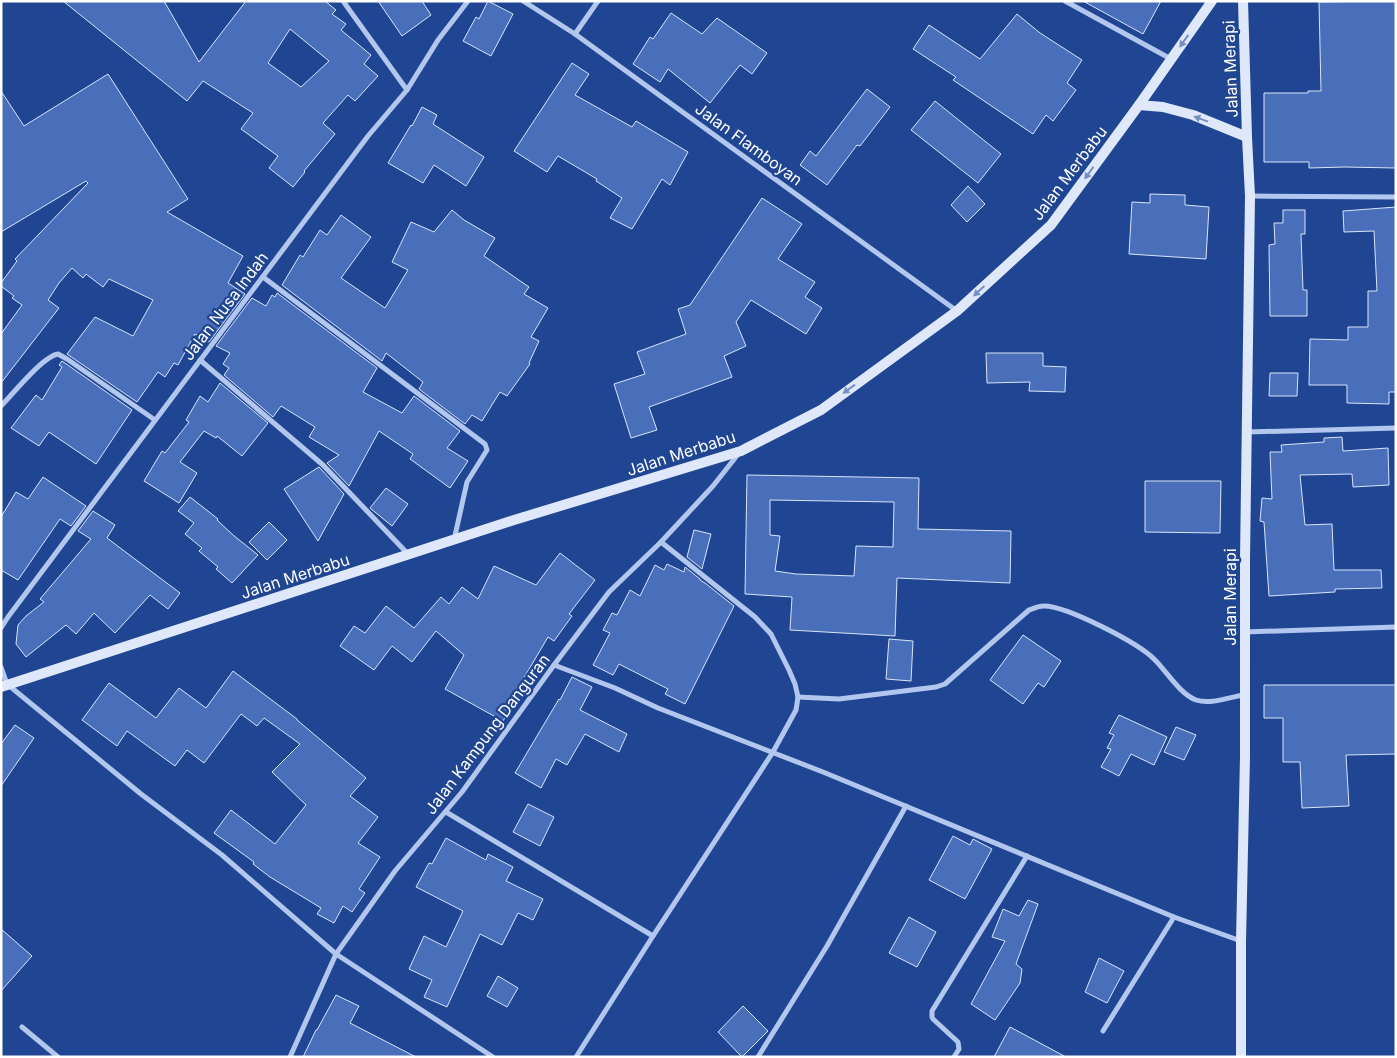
<svg xmlns="http://www.w3.org/2000/svg" width="1397" height="1058" font-family="Inter,sans-serif">
	<style>
		.building { fill: #496fba; stroke: #d8e4fa; fill-rule: evenodd }
		.lines { fill: none; stroke-linecap: round; stroke-linejoin: round }
		.street { stroke: #b2c7ee; stroke-width: 5 }
		.secondary { stroke: #dfe8fa; stroke-width: 10 }
		.oneway { fill: #768fc1 }
		.labels { text-anchor: middle; stroke-width: 4.5; stroke-linejoin: round; paint-order: stroke }
		.street-label { font-size: 16px; fill: #fff; stroke: #204693 }
	</style>
	<rect width="100%" height="100%" fill="#204693"/>
	<g class="building">
		<path d="M63,1h101l35,61 47,-61h79l11,9 -4,4 14,10 -5,6 30,25 -7,9 14,12 -23,25 -7,-6 -25,28 12,11 -31,37 1,1 -12,15 -24,-19 9,-12 -37,-27 12,-16 -50,-32 -16,20zM290,29l39,32 -28,26 -33,-24z"/>
		<path d="M378,1h44l9,14 -29,21z"/>
		<path d="M488,1l25,13 -22,42 -28,-15 13,-24 3,2z"/>
		<path d="M1083,1h78l-18,33z"/>
		<path d="M1396,1v167l-51,-1 -36,1v-6h-45v-69h44v-2h13l-2,-89z"/>
		<path d="M671,13l31,21 15,-16 50,35 -15,21 -12,-9 -30,38 -42,-34 -8,13 -27,-18 17,-27 3,2z"/>
		<path d="M1017,14l23,19 42,27 -15,23 9,7 -23,31 -7,-6 -13,19 -80,-54 3,-3 -43,-28 16,-24 51,34z"/>
		<path d="M572,63l17,11 -14,21 57,32 4,-6 52,31 -18,33 -8,-6 -30,50 -22,-11 12,-20 -26,-17 1,-2 -39,-23 -11,16 -33,-21z"/>
		<path d="M108,74l80,125 -21,13 76,44 -15,27 17,11 -36,48 -14,-8 -17,31 -4,-2 -9,14 -7,-5 -21,30 -70,-48 28,-37 38,19 20,-36 -44,-21 -6,8 -17,-13 -3,4 -11,-10 -13,15 -11,17 11,8 -58,75v-49l21,-29 -10,-7 2,-2 -13,-10v-3l16,-22 -2,-2 73,-76 -2,-2 -85,51v-141l23,35z"/>
		<path d="M867,89l23,18 -30,39 -3,-1 -30,40 -27,-20 10,-14 6,5z"/>
		<path d="M935,101l66,53 -23,29 -67,-53z"/>
		<path d="M422,107l15,8 -4,9 51,33 -18,29 -32,-21 -11,18 -35,-20 23,-38 1,1z"/>
		<path d="M968,186l17,18 -18,18 -16,-17z"/>
		<path d="M1150,194l35,1v10l24,2 -3,52 -77,-5 3,-52 18,1z"/>
		<path d="M762,198l40,26 -24,35 37,23 -10,15 17,11 -16,26 -55,-34 -15,22 10,24 -22,10 8,21 -83,30 8,23 -26,8 -17,-54 31,-10 -8,-22 49,-18 -8,-25 12,-4z"/>
		<path d="M1396,207v185h-7v12l-42,-1v-18h-38l1,-46 38,1v-13h20v-36h9l-3,-60 -30,1 -1,-21z"/>
		<path d="M452,210l12,10 31,18 -11,18 45,31 -5,7 24,14 -17,29 8,4 -10,22 1,1 -23,32 -7,-4 -18,29 -10,-6 -7,9 -46,-35 4,-7 -37,-29 -4,8 -100,-76 18,-30 3,2 17,-27 7,5 14,-20 30,22 -30,41 44,30 23,-38 -16,-8 19,-40 23,10z"/>
		<path d="M1283,210h22v24h-4l2,56h4v26h-37l-1,-71 6,-1 -1,-21h9z"/>
		<path d="M277,293l100,75 -14,24 39,21 12,-17 46,35 -13,17 21,13 -18,27 -40,-29 3,-5 -34,-23 -30,55 -22,-23 12,-8 -30,-18 6,-10 -34,-21 -8,11 -49,-42 5,-7 -6,-4 7,-11 -14,-7 36,-48 14,8 6,-11 3,2z"/>
		<path d="M986,353h57v13l23,1 -1,25 -36,-1 1,-9 -43,1z"/>
		<path d="M62,361l70,49 -36,54 -47,-32 -10,14 -28,-18 25,-33 6,5 20,-33 -3,-2z"/>
		<path d="M1270,373h28l-1,23h-28z"/>
		<path d="M220,383l48,40 -26,33 -25,-20 -1,2 -12,-7 -24,31 17,11 -18,30 -35,-22 18,-30 3,2 24,-31 -3,-2 14,-24 8,6z"/>
		<path d="M1342,437l1,14 45,-3 1,37 -36,2 -1,-13 -52,1 5,50 27,-1 2,46h47l1,18 -47,1v3l-66,4 -5,-74 -4,-1 2,-23 10,1 -2,-47h12l-1,-7 43,-3v-4z"/>
		<path d="M319,467l25,27 -26,47 -34,-52z"/>
		<path d="M747,475l172,3 -1,51 93,2 -1,52 -113,-5 -2,58 -105,-6 2,-33 -47,-3zM770,500l124,2 -1,45 -37,-1 -2,30 -58,-2 -21,-3 5,-35 -10,-1z"/>
		<path d="M43,477l43,29 -15,20 -11,-7 -42,61 -17,-10v-53l15,-25 12,7z"/>
		<path d="M1145,481h76l-1,52 -75,-1z"/>
		<path d="M386,488l22,16 -16,22 -22,-18z"/>
		<path d="M190,497l28,22 -1,1 16,15 25,20 -26,28 -16,-14 2,-2 -19,-16 3,-3 -17,-14 9,-11 -16,-12z"/>
		<path d="M93,511l22,14 -8,13 73,55 -12,16 -18,-14 -35,38 -21,-20 -18,21 -10,-9 -40,32 -10,-13 2,-19 8,-9 18,-14 -4,-3 51,-60 -13,-8z"/>
		<path d="M269,522l18,18 -20,20 -18,-18z"/>
		<path d="M694,530l17,4 -9,35 -15,-12z"/>
		<path d="M560,553l35,27 -26,34 3,2 -18,25 -6,-4 -33,56 3,2 -15,26 -58,-32 19,-34 -28,-24 -24,31 -20,-16 -18,24 -34,-24 14,-20 11,7 21,-27 28,22 27,-31 8,7 13,-17 16,12 16,-33 42,19z"/>
		<path d="M667,564l17,8 1,-5 15,12v1l5,3 29,23 -49,98 -20,-10 3,-5 -49,-25 -6,11 -20,-10 17,-32 -7,-3 9,-17 5,2 13,-25 10,6 15,-31 9,5z"/>
		<path d="M1023,635l38,26 -17,26 -6,-4 -15,21 -33,-24z"/>
		<path d="M889,639l24,2 -2,40 -25,-2z"/>
		<path d="M233,671l64,48v1l69,58 -16,18 28,21 -20,26 22,14 -21,32 6,4 -13,19 -9,-6 -9,17 -17,-9 4,-6 -51,-31 -17,-13 1,-2 -40,-29 17,-23 44,34 31,-39 -34,-33 28,-28 -36,-26 -7,8 -16,-12 -37,49 -17,-13 -12,16 -48,-35 -10,15 -35,-26 27,-37 47,35 23,-30 27,20z"/>
		<path d="M572,677l20,10 -12,23 47,24 -8,18 -34,-18 -18,31 -11,-6 -15,29 -26,-15 44,-74 1,1z"/>
		<path d="M1264,685h132v69l-50,1 3,51 -47,2 -2,-46h-17v-44h-19z"/>
		<path d="M1119,715l48,22 -13,28 -23,-11 -12,22 -18,-9 10,-18 -4,-1 7,-13 -5,-2z"/>
		<path d="M15,725l19,13 -33,48v-42z"/>
		<path d="M1176,727l20,8 -12,25 -20,-8z"/>
		<path d="M528,804l26,13 -14,29 -27,-14z"/>
		<path d="M953,836l17,9 3,-6 19,10 -27,50 -36,-19z"/>
		<path d="M446,838l40,22 2,-6 25,13 -7,14 37,18 -10,21 -15,-7 -16,32 -22,-11 -33,73 -23,-10 8,-17 -23,-11 15,-33 22,11 17,-36 -47,-24 13,-24 3,1z"/>
		<path d="M1028,900l10,4 -22,60 6,5 -2,14 -25,37 -24,-16 34,-63 -13,-4 11,-28 16,7z"/>
		<path d="M909,917l27,15 -19,35 -28,-14z"/>
		<path d="M1,929l31,27 -31,35z"/>
		<path d="M1099,958l25,13 -17,32 -22,-11z"/>
		<path d="M498,976l20,12 -11,19 -20,-11z"/>
		<path d="M336,995l23,11 -9,17 66,34h-113l13,-27h1z"/>
		<path d="M743,1006l25,25 -26,26 -24,-25z"/>
		<path d="M1010,1027l56,30h-72z"/>
	</g>
	<g class="lines">
		<g class="street">
			<path d="M523,1l52,33 382,277"/>
			<path d="M1065,1l106,58"/>
			<path d="M575,34l23,-33"/>
			<path d="M407,90l31,-50 30,-39"/>
			<path d="M1250,196l146,1"/>
			<path d="M263,277l222,167 2,6 -20,32 -13,58"/>
			<path d="M200,360l123,105 85,89"/>
			<path d="M1,406c12,-12 42,-50 57,-52l9,5 88,61"/>
			<path d="M1247,432l149,-4"/>
			<path d="M1,628l7,-11 360,-481 39,-46 -64,-89"/>
			<path d="M1245,632l151,-5"/>
			<path d="M554,665l61,23 43,20 165,64 351,145 67,24"/>
			<path d="M1,667l6,17 134,110 81,61 114,99 157,103"/>
			<path d="M798,697l41,2 97,-12 9,-3 84,-74c4,-1 9,-4 14,-4 22,-1 96,37 112,54 12,12 25,34 41,40 15,5 33,-3 48,-5"/>
			<path d="M446,812l207,124 120,-184 23,-42 2,-13 -3,-13 -6,-14 -18,-36 -16,-17 -94,-75"/>
			<path d="M22,1027l36,30"/>
			<path d="M1103,1031l71,-114"/>
			<path d="M290,1057l46,-103 59,-83 67,-79 92,-127 55,-73 52,-50 52,-56 26,-33"/>
			<path d="M576,1057l77,-121"/>
			<path d="M758,1057l69,-111 79,-140"/>
			<path d="M954,1057l5,-8 -1,-7 -25,-23 -1,-2v-6l95,-155"/>
		</g>
		<g class="secondary">
			<path d="M1139,105l24,2 30,8 54,22"/>
			<path d="M1,687l513,-167 227,-69 80,-41 136,-99 94,-86 88,-120 73,-104"/>
			<path d="M1241,1057v-116l4,-184v-198l5,-363 -3,-59 -4,-136"/>
		</g>
	</g>
	<defs><path id="oneway-solid" d="M-6-.8H1V-3.2L6.5 0L1 3.2V.8H-6Z" transform="scale(1.25)"/></defs>
	<g class="oneway">
		<use href="#oneway-solid" transform="translate(1184 41) rotate(125)"/>
		<use href="#oneway-solid" transform="translate(1201 119) rotate(-160)"/>
		<use href="#oneway-solid" transform="translate(1089 173) rotate(126)"/>
		<use href="#oneway-solid" transform="translate(979 291) rotate(137)"/>
		<use href="#oneway-solid" transform="translate(849 389) rotate(144)"/>
	</g>
	<g class="labels">
		<g class="street-label">
			<text transform="translate(1230 69) rotate(-92)" y="6">Jalan Merapi</text>
			<text transform="translate(749 144) rotate(36)" y="6">Jalan Flamboyan</text>
			<text transform="translate(1069 173) rotate(-53)" y="6">Jalan Merbabu</text>
			<text transform="translate(225 306) rotate(-53)" y="6">Jalan Nusa Indah</text>
			<text transform="translate(681 453) rotate(-18)" y="6">Jalan Merbabu</text>
			<text transform="translate(295 576) rotate(-18)" y="6">Jalan Merbabu</text>
			<text transform="translate(1230 597) rotate(-90)" y="6">Jalan Merapi</text>
			<text transform="translate(487 734) rotate(-53)" y="6">Jalan Kampung Danguran</text>
		</g>
	</g>
	<rect width="1397" height="1058" fill="none" stroke="#ffffff" stroke-width="5"/>
</svg>
